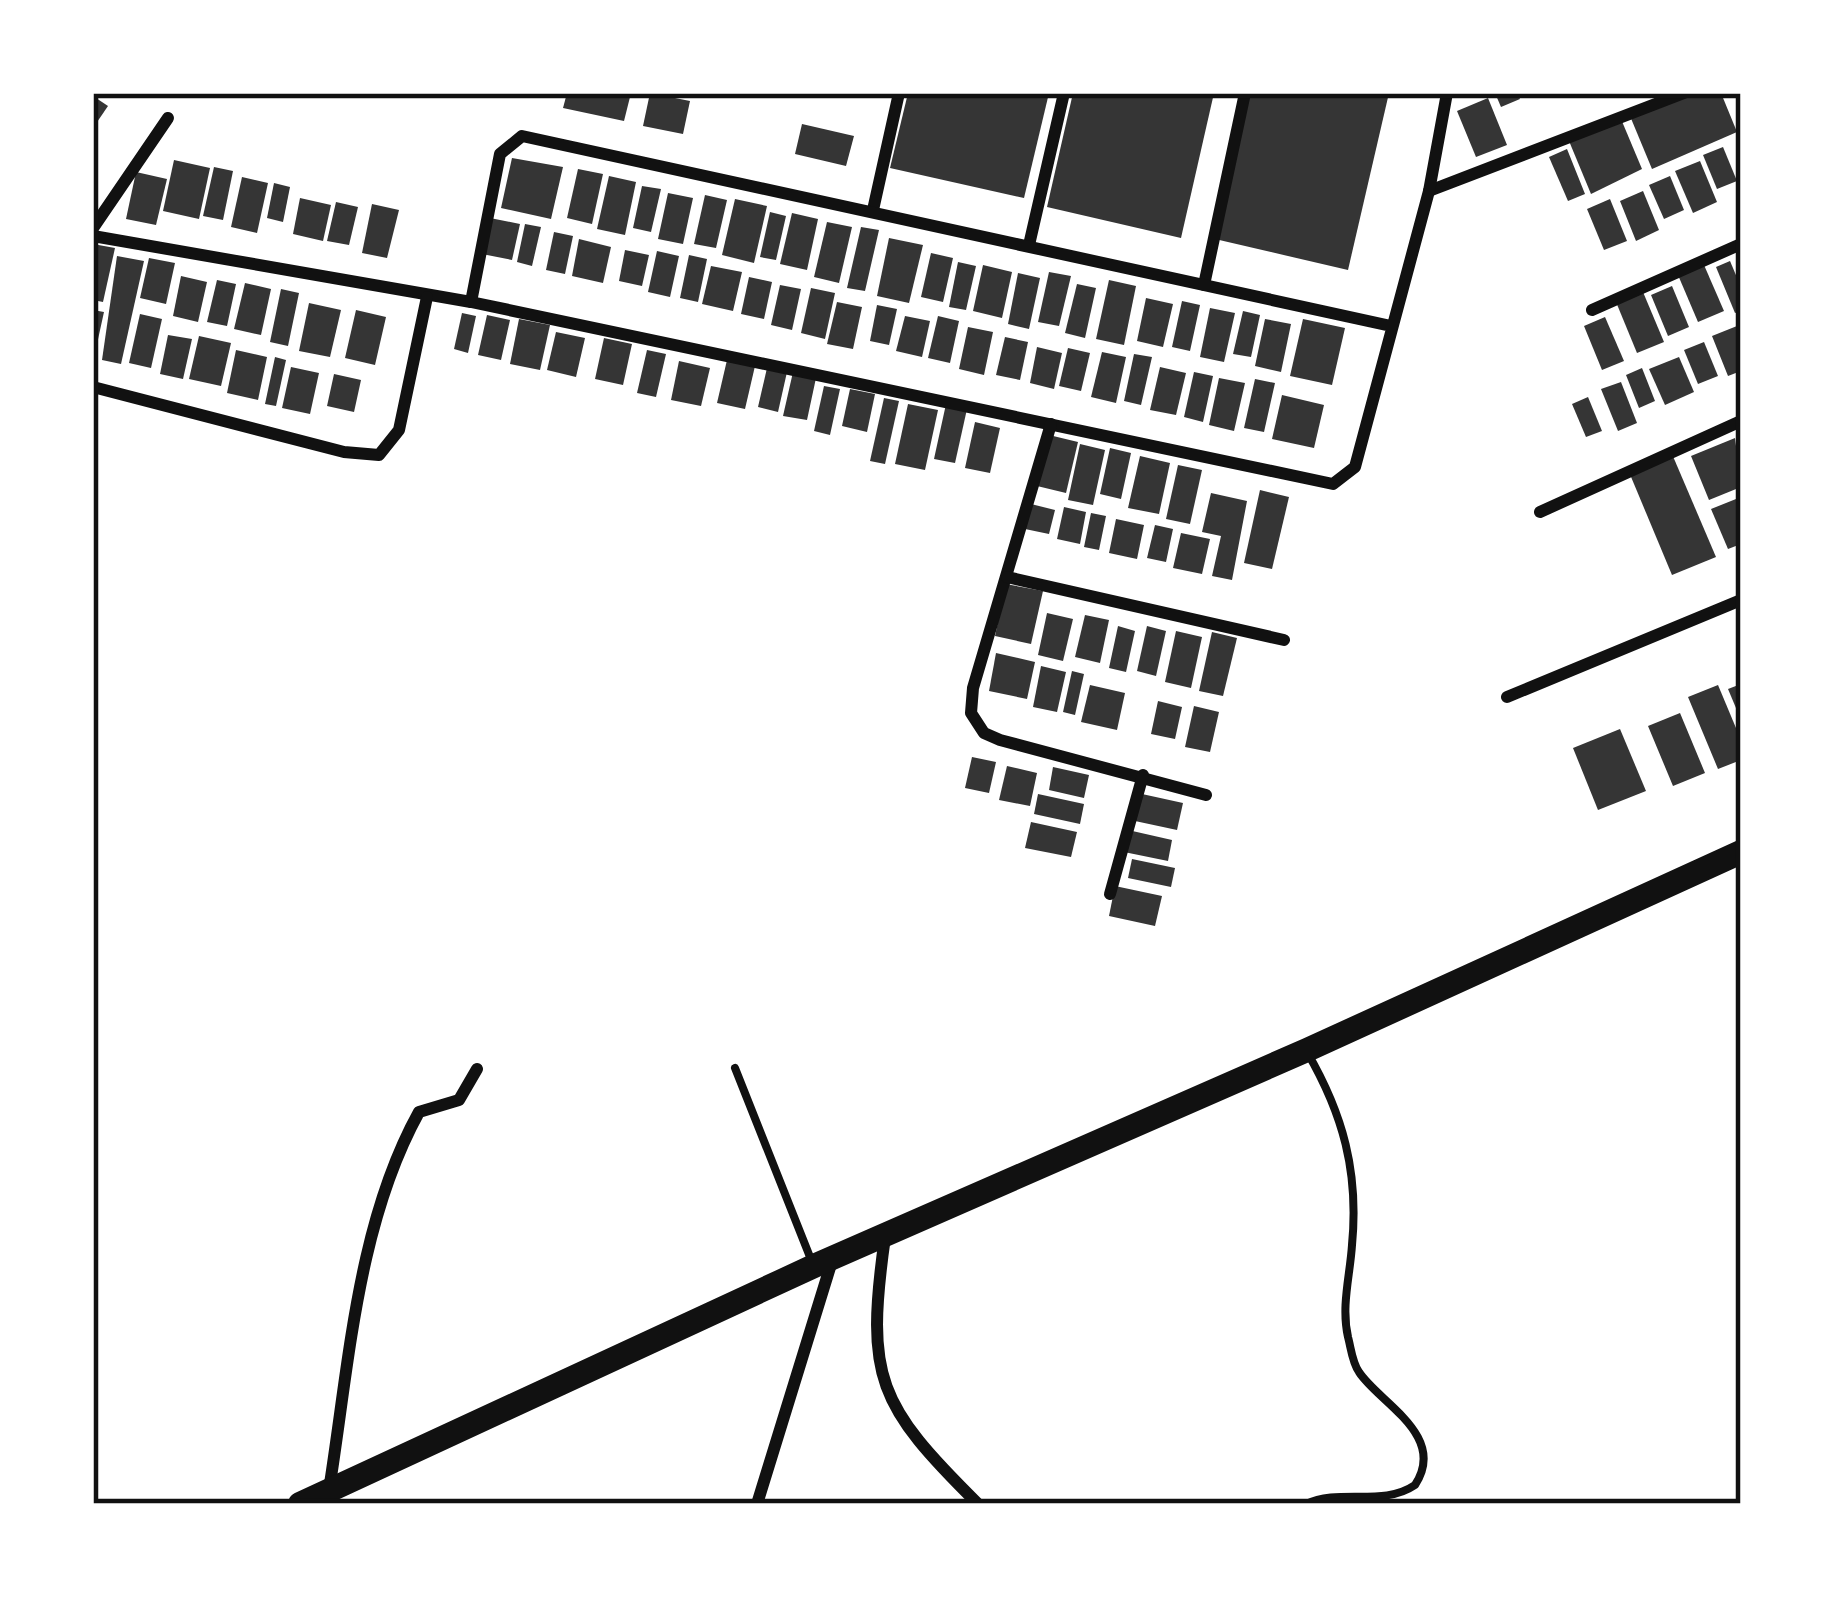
<svg xmlns="http://www.w3.org/2000/svg" width="1834" height="1597" font-family="Roboto,sans-serif">
	<style>
		.building { fill: #353535 }
		.lines { fill: none; stroke-linecap: round; stroke-linejoin: round }
		.service { stroke: #111; stroke-width: 8 }
		.minor { stroke: #111; stroke-width: 12 }
		.secondary { stroke: #111; stroke-width: 24 }
		.neatline { fill: none; stroke: #111; stroke-width: 4.5 }
	</style>
	<rect width="100%" height="100%" fill="#fff"/>
	<g class="building">
		<path d="M567,93h64l-7,28 -61,-13z"/>
		<path d="M650,93l40,8 -7,33 -40,-8z"/>
		<path d="M908,93h141l-25,105 -134,-30z"/>
		<path d="M1073,93h141l-33,145 -134,-31z"/>
		<path d="M1248,93h141l-41,177 -133,-31z"/>
		<path d="M1495,93h22l3,6 -19,8z"/>
		<path d="M1686,93h35l16,39 -85,37 -22,-53z"/>
		<path d="M93,96l15,10 -15,22z"/>
		<path d="M1488,98l19,47 -31,12 -19,-46z"/>
		<path d="M1621,119l21,50 -51,25 -22,-53z"/>
		<path d="M802,124l52,12 -8,30 -51,-12z"/>
		<path d="M1723,147l14,34 -20,8 -14,-34z"/>
		<path d="M1567,149l18,45 -17,7 -19,-44z"/>
		<path d="M512,158l51,9 -12,52 -50,-11z"/>
		<path d="M174,160l36,8 -11,51 -36,-8z"/>
		<path d="M1700,161l17,41 -24,11 -18,-42z"/>
		<path d="M214,167l19,4 -10,49 -20,-4z"/>
		<path d="M578,169l25,5 -11,50 -25,-6z"/>
		<path d="M136,172l31,7 -11,46 -30,-6z"/>
		<path d="M609,176l27,6 -11,53 -28,-6z"/>
		<path d="M1670,176l14,34 -20,9 -15,-34z"/>
		<path d="M242,177l26,6 -11,50 -26,-6z"/>
		<path d="M274,183l16,4 -7,35 -16,-4z"/>
		<path d="M642,186l19,3 -10,43 -18,-4z"/>
		<path d="M1643,191l16,39 -23,11 -16,-40z"/>
		<path d="M668,193l25,5 -10,46 -25,-5z"/>
		<path d="M705,195l22,5 -11,48 -22,-4z"/>
		<path d="M300,198l31,7 -8,36 -30,-7z"/>
		<path d="M735,199l32,7 -13,57 -32,-8z"/>
		<path d="M1610,199l17,42 -23,9 -17,-41z"/>
		<path d="M336,202l22,5 -9,38 -22,-4z"/>
		<path d="M372,204l27,6 -12,48 -25,-5z"/>
		<path d="M770,212l16,4 -10,44 -16,-3z"/>
		<path d="M792,213l26,6 -11,51 -27,-6z"/>
		<path d="M490,218l30,6 -8,36 -30,-6z"/>
		<path d="M827,222l25,5 -13,56 -25,-6z"/>
		<path d="M525,224l16,3 -9,39 -15,-4z"/>
		<path d="M861,227l18,3 -14,61 -18,-3z"/>
		<path d="M554,232l19,4 -8,38 -19,-4z"/>
		<path d="M889,238l34,7 -14,58 -32,-7z"/>
		<path d="M579,239l32,8 -8,36 -31,-7z"/>
		<path d="M93,244l22,4 -12,54 -10,-2z"/>
		<path d="M625,250l24,5 -7,31 -23,-5z"/>
		<path d="M657,251l22,5 -9,41 -22,-5z"/>
		<path d="M931,253l22,5 -10,44 -22,-5z"/>
		<path d="M689,255l18,4 -9,43 -18,-4z"/>
		<path d="M117,256l27,5 -23,103 -19,-4z"/>
		<path d="M149,258l26,5 -9,41 -26,-6z"/>
		<path d="M1730,261l11,26v24l-6,2 -19,-46z"/>
		<path d="M958,262l18,4 -10,44 -17,-3z"/>
		<path d="M983,265l29,7 -10,46 -29,-7z"/>
		<path d="M1704,265l20,46 -26,11 -20,-47z"/>
		<path d="M711,266l31,6 -9,39 -31,-7z"/>
		<path d="M1049,272l22,4 -12,50 -21,-4z"/>
		<path d="M1018,273l22,5 -11,51 -21,-5z"/>
		<path d="M181,276l26,6 -9,40 -25,-6z"/>
		<path d="M749,277l23,5 -8,37 -23,-5z"/>
		<path d="M217,280l19,4 -9,42 -20,-4z"/>
		<path d="M1109,280l27,6 -12,59 -28,-6z"/>
		<path d="M245,283l26,6 -10,46 -27,-6z"/>
		<path d="M1077,284l19,4 -11,50 -20,-5z"/>
		<path d="M780,285l21,4 -9,41 -21,-5z"/>
		<path d="M1672,286l17,41 -21,9 -17,-41z"/>
		<path d="M811,288l24,5 -10,46 -24,-6z"/>
		<path d="M281,289l18,4 -11,53 -18,-4z"/>
		<path d="M1643,292l21,50 -27,11 -21,-51z"/>
		<path d="M1146,298l27,6 -10,43 -26,-6z"/>
		<path d="M1182,301l18,4 -10,46 -18,-4z"/>
		<path d="M837,302l25,5 -9,42 -26,-5z"/>
		<path d="M309,303l32,7 -11,47 -31,-6z"/>
		<path d="M877,305l20,4 -8,36 -19,-4z"/>
		<path d="M1210,308l25,5 -11,49 -24,-5z"/>
		<path d="M93,310l11,2 -9,41h-2z"/>
		<path d="M356,310l30,7 -11,48 -30,-7z"/>
		<path d="M1243,311l17,4 -9,42 -18,-3z"/>
		<path d="M462,313l14,3 -8,37 -14,-4z"/>
		<path d="M140,314l22,5 -11,49 -22,-5z"/>
		<path d="M487,315l23,5 -9,40 -23,-5z"/>
		<path d="M905,316l25,5 -8,36 -26,-6z"/>
		<path d="M938,316l21,5 -9,42 -22,-5z"/>
		<path d="M1605,317l19,44 -22,9 -18,-44z"/>
		<path d="M519,319l31,6 -10,45 -30,-6z"/>
		<path d="M1265,319l26,5 -10,48 -26,-6z"/>
		<path d="M1303,319l42,9 -13,57 -42,-9z"/>
		<path d="M1737,326l4,45 -13,5 -16,-40z"/>
		<path d="M968,327l25,5 -9,43 -25,-6z"/>
		<path d="M556,332l29,6 -9,39 -29,-7z"/>
		<path d="M168,335l24,4 -9,40 -23,-5z"/>
		<path d="M199,336l32,7 -10,43 -32,-7z"/>
		<path d="M1005,337l23,5 -8,38 -24,-5z"/>
		<path d="M604,338l28,6 -9,41 -28,-6z"/>
		<path d="M1704,342l14,34 -20,8 -14,-34z"/>
		<path d="M1037,347l25,6 -8,36 -24,-6z"/>
		<path d="M1068,348l22,5 -9,38 -22,-5z"/>
		<path d="M236,350l31,7 -9,43 -31,-7z"/>
		<path d="M647,350l19,4 -10,43 -19,-4z"/>
		<path d="M1102,352l24,5 -10,46 -25,-6z"/>
		<path d="M1134,354l18,3 -11,48 -17,-4z"/>
		<path d="M275,357l11,3 -10,46 -11,-2z"/>
		<path d="M1679,357l15,35 -29,13 -16,-36z"/>
		<path d="M727,360l28,6 -10,43 -28,-6z"/>
		<path d="M679,361l31,7 -9,38 -30,-6z"/>
		<path d="M291,367l28,6 -9,41 -28,-6z"/>
		<path d="M1160,367l26,6 -10,42 -26,-5z"/>
		<path d="M767,368l20,4 -9,40 -20,-5z"/>
		<path d="M1642,368l13,33 -16,7 -13,-33z"/>
		<path d="M793,372l23,6 -9,42 -24,-4z"/>
		<path d="M1194,372l19,4 -10,46 -19,-5z"/>
		<path d="M334,374l27,6 -7,32 -27,-6z"/>
		<path d="M1219,378l26,5 -11,48 -25,-6z"/>
		<path d="M1255,379l20,4 -11,49 -20,-4z"/>
		<path d="M1621,382l16,41 -19,8 -17,-42z"/>
		<path d="M824,386l16,3 -10,46 -16,-4z"/>
		<path d="M850,389l25,5 -8,38 -25,-6z"/>
		<path d="M1282,395l42,10 -10,43 -42,-9z"/>
		<path d="M1588,397l14,34 -16,6 -14,-33z"/>
		<path d="M884,398l15,3 -14,63 -15,-3z"/>
		<path d="M908,404l30,6 -13,60 -30,-6z"/>
		<path d="M946,404l21,5 -12,54 -21,-4z"/>
		<path d="M975,422l25,6 -10,45 -25,-5z"/>
		<path d="M1049,435l29,7 -12,51 -29,-7z"/>
		<path d="M1735,438l6,49 -32,13 -18,-44z"/>
		<path d="M1080,444l25,6 -12,55 -25,-5z"/>
		<path d="M1110,448l21,5 -10,46 -21,-5z"/>
		<path d="M1672,454l44,103 -44,18 -43,-103z"/>
		<path d="M1140,456l30,7 -11,51 -31,-6z"/>
		<path d="M1178,465l24,5 -12,54 -24,-5z"/>
		<path d="M1260,490l29,7 -17,72 -28,-6z"/>
		<path d="M1211,493l36,8 -15,79 -20,-4 9,-40 -19,-4z"/>
		<path d="M1741,497v47l-13,5 -17,-40z"/>
		<path d="M1031,504l24,6 -6,24 -24,-5z"/>
		<path d="M1064,507l22,5 -6,32 -23,-5z"/>
		<path d="M1091,513l15,3 -7,34 -15,-3z"/>
		<path d="M1116,519l28,6 -7,34 -28,-6z"/>
		<path d="M1155,525l18,4 -7,33 -19,-4z"/>
		<path d="M1181,533l29,6 -8,35 -29,-6z"/>
		<path d="M1006,584l37,7 -12,53 -36,-8z"/>
		<path d="M1047,613l26,6 -10,42 -25,-6z"/>
		<path d="M1085,615l24,5 -9,43 -25,-6z"/>
		<path d="M1118,626l17,5 -9,41 -17,-4z"/>
		<path d="M1147,626l19,5 -10,45 -19,-5z"/>
		<path d="M1176,631l26,6 -11,51 -26,-6z"/>
		<path d="M1212,632l25,6 -14,58 -24,-5z"/>
		<path d="M996,653l39,9 -8,37 -38,-8z"/>
		<path d="M1041,666l25,6 -9,40 -24,-5z"/>
		<path d="M1072,671l12,3 -9,41 -12,-3z"/>
		<path d="M1741,684v36l-13,-31z"/>
		<path d="M1090,685l35,8 -8,37 -36,-8z"/>
		<path d="M1718,685l23,55v20l-23,9 -30,-72z"/>
		<path d="M1158,701l24,6 -7,32 -24,-5z"/>
		<path d="M1194,706l25,6 -9,40 -25,-5z"/>
		<path d="M1680,713l25,60 -32,13 -25,-60z"/>
		<path d="M1620,729l26,62 -48,19 -25,-62z"/>
		<path d="M972,757l24,5 -7,31 -24,-5z"/>
		<path d="M1007,766l30,7 -7,33 -31,-6z"/>
		<path d="M1053,767l36,8 -5,23 -35,-8z"/>
		<path d="M1038,794l46,10 -4,20 -46,-10z"/>
		<path d="M1142,794l41,9 -6,27 -42,-9z"/>
		<path d="M1031,822l46,10 -6,25 -46,-9z"/>
		<path d="M1128,830l44,10 -4,21 -44,-9z"/>
		<path d="M1132,859l43,9 -4,19 -43,-9z"/>
		<path d="M1115,886l47,10 -7,30 -46,-10z"/>
	</g>
	<g class="lines">
		<g class="service">
			<path d="M735,1068l77,194"/>
			<path d="M1306,1504c34,-16 77,3 109,-19 33,-50 -37,-83 -56,-113 -7,-10 -8,-24 -11,-35 -7,-31 2,-61 4,-92 7,-73 -9,-131 -45,-193"/>
		</g>
		<g class="minor">
			<path d="M1429,191l255,-98"/>
			<path d="M873,210l26,-117"/>
			<path d="M93,228l75,-110"/>
			<path d="M93,236l378,66"/>
			<path d="M1029,245l35,-152"/>
			<path d="M1204,285l41,-192"/>
			<path d="M1592,310l149,-66"/>
			<path d="M1391,326l-869,-190 -22,18 -29,148 862,182 22,-17 74,-276 18,-98"/>
			<path d="M93,387l251,65 35,3 20,-25 28,-133"/>
			<path d="M1051,424l-78,264 -2,25 13,20 16,7 206,55"/>
			<path d="M1540,512l201,-91"/>
			<path d="M1007,577l277,63"/>
			<path d="M1507,697l234,-97"/>
			<path d="M1110,894l33,-119"/>
			<path d="M885,1237c-20,141 -7,168 93,267"/>
			<path d="M329,1490c20,-125 28,-266 90,-378l40,-12 18,-31"/>
			<path d="M757,1504l75,-243"/>
		</g>
		<path class="secondary" d="M300,1504l514,-238 493,-216 434,-198"/>
	</g>
	<rect width="1834" height="1597" fill="none" stroke="#ffffff" stroke-width="192"/>
	<rect x="96" y="96" width="1642" height="1405" class="neatline"/>
</svg>
